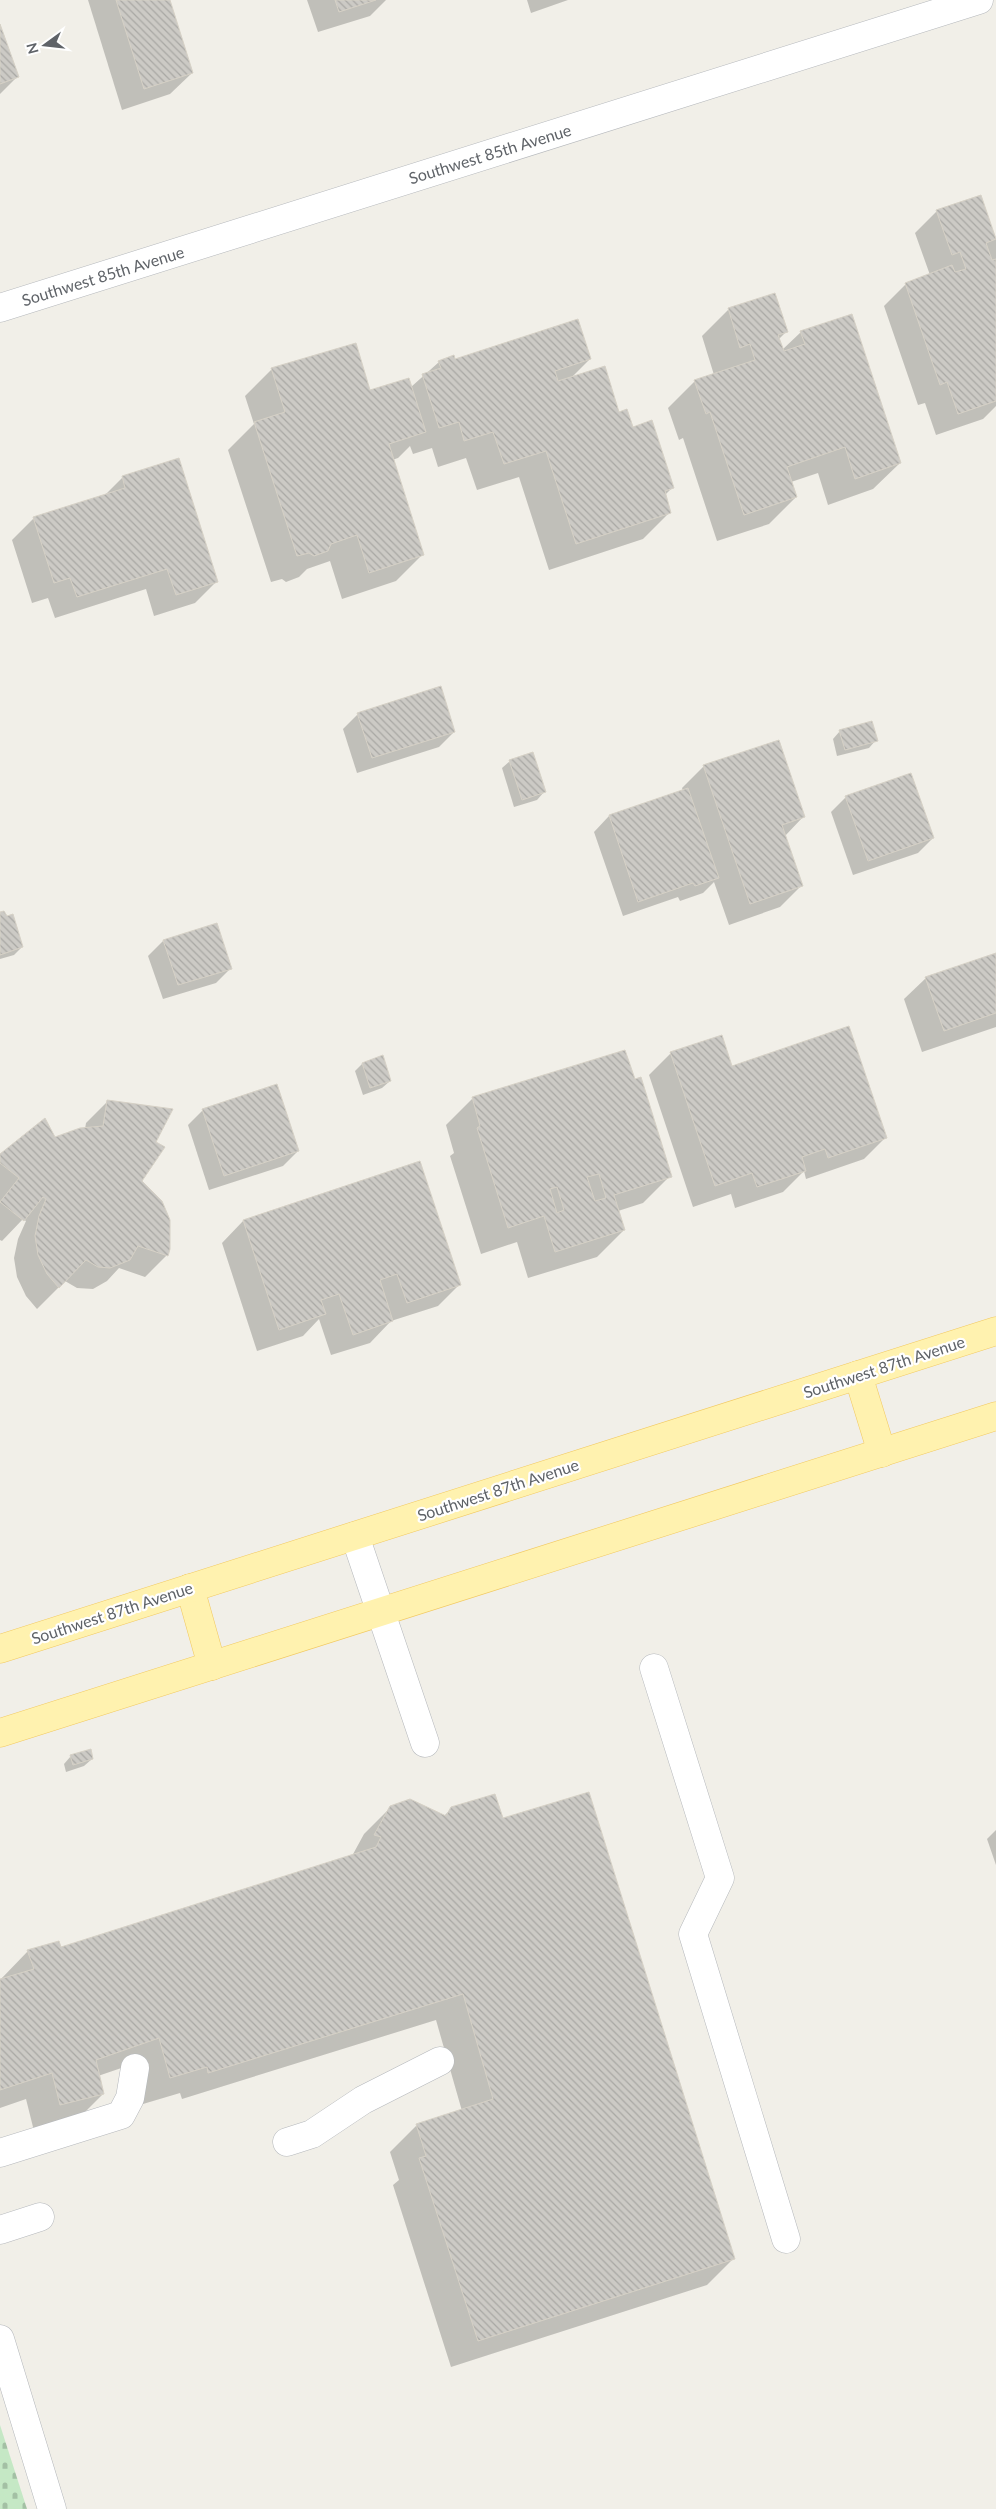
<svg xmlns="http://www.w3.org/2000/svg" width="996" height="2509" font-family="Lato,sans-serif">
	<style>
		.cemetery { fill: url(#cemetery-stones) }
		.shadow { fill: #0003 }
		.building { fill: url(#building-back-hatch); stroke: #d6d1c6; fill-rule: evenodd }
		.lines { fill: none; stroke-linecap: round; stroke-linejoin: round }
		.minor-casing { stroke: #b5b8bc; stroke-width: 29 }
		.major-casing { stroke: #f2c960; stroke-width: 29 }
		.minor { stroke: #fff; stroke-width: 28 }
		.major { stroke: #fff2af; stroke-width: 28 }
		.labels { text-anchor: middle; stroke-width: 4.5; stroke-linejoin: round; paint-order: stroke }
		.street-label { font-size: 16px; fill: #5f6368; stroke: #fff }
	</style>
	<defs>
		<pattern id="cemetery-stones" width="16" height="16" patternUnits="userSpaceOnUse" patternTransform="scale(1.25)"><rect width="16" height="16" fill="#c5e8c5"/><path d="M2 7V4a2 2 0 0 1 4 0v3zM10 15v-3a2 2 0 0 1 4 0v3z" fill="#a3c0a4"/></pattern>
		<pattern id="building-back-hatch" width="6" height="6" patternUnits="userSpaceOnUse" patternTransform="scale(1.25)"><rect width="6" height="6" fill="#cccac5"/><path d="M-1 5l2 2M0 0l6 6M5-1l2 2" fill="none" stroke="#a9a8a4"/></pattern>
	</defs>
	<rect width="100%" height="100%" fill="#f1efe8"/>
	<path class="cemetery" d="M0,2425l27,84h-27z"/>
	<g class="shadow">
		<path d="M88,0h81l23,73 -22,21 -48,16z"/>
		<path d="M307,0h79l-16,16 -52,16z"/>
		<path d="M527,0h41l-37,13z"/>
		<path d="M0,28l17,49 -17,17z"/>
		<path d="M980,196l16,43v167l-13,13 -47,16 -11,-32 -7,2 -34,-99 22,-22 24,-9 -15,-42 22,-22z"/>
		<path d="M728,310l59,21 -8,8 3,11 19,-18 99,131 -27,26 -45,16 -10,-32 -27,9 5,15 -27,27 -52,17 -34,-103 -4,2 -11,-32 27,-27 19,-6 -12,-39z"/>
		<path d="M590,359l-19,19 47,35 14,15 41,59 -8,8 5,17 -27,27 -94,31 -30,-93 -42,13 -11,-32 -28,9 -6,-19 -19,6 -3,-8 -12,12 -6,2 31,94 -27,27 -54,18 -12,-38 -23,8 -8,8 -13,5 -4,-3 -11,3 -43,-132 26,-26 -9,-28 27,-27 98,22 41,-4 28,-25z"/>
		<path d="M123,477l93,105 -21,21 -41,13 -8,-27 -91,29 -7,-20 -16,5 -20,-63 22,-22 70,-22z"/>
		<path d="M358,714l96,18 -15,15 -82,26 -14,-44z"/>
		<path d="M840,731l36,9 -7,8 -32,8 -4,-17z"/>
		<path d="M510,761l34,31 -7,8 -23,7 -12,-39z"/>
		<path d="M704,766l99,51 -18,19 17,49 -22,22 -51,18 -15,-43 -11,11 -23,8 -2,-4 -55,19 -29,-84 15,-16 74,-25 -1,-3z"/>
		<path d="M846,797l87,41 -15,15 -65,22 -22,-63z"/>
		<path d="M0,913l22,34 -8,8 -14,4z"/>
		<path d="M216,924l15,44 -15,15 -53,16 -15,-43 15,-15z"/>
		<path d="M996,954v73l-74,25 -18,-53 22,-21z"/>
		<path d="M671,1053l60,15 154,70 -21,21 -58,20 -2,-8 -21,21 -48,16 -4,-14 -38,13 -44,-132z"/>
		<path d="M382,1057l8,24 -8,7 -19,7 -8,-24 7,-7z"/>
		<path d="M473,1098l197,78 -27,27 -25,8 6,19 -27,27 -69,21 -11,-36 -36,12 -31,-98 4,-3 -8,-28z"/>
		<path d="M108,1101l46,42 -14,38 29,40 1,16 -3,18 -22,22 -26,-9 -12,13 -14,8 -16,-1 -12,-7 -28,28 -11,-13 -9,-19 -3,-19 4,-19 8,-18 -3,-2 -21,22 -2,-1v-84l85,-27 1,-6z"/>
		<path d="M203,1110l95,41 -15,15 -74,24 -21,-65z"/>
		<path d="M420,1162l40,122 -22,22 -47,15 -21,22 -39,12 -12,-36 -16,17 -46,15 -35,-108 21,-22z"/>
		<path d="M71,1756l21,3 -8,7 -18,6 -2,-8z"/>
		<path d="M391,1807l53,9 8,-8 50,12 232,438 -27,27 -256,82 -58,-182 6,-5 -9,-28 27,-27 45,-14 -26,-91 -254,79 -2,-6 -37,11 -10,-40 -35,12 5,18 -27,27 -42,10 -8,-32 -26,9v-128l28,-29 32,-2 292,-93 12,-22z"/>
		<path d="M996,1830v35l-9,-26z"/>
	</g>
	<g class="building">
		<path d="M116,0h54l23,73 -49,16z"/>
		<path d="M335,0h41l-37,12z"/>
		<path d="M0,24l19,53 -19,7z"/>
		<path d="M981,195l15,44 -10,4 6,17 4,-1v142l-38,13 -11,-32 -7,3 -35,-102 47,-18 3,7 11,-3 -6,-17 -8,3 -16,-45z"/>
		<path d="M775,293l13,39 -10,3 6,16 21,-7 -5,-13 52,-17 49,149 -46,16 -10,-32 -58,20 10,30 -53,18 -34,-103 -4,2 -12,-34 61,-20 -5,-16 -10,4 -12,-40z"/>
		<path d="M578,319l13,40 -36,12 3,10 47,-15 14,46 8,-3 6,18 19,-7 22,68 -9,3 6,22 -95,31 -30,-93 -42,13 -11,-32 -29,9 -5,-19 -20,6 -17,-54 19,-6 -3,-7 16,-6 1,4z"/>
		<path d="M356,343l14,47 39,-12 17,54 -37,12 35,111 -55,18 -12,-38 -26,9 -3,7 -14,5 -5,-3 -12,3 -43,-134 31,-10 -14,-44z"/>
		<path d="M179,458l39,124 -42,13 -9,-26 -90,28 -7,-19 -16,5 -21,-66 92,-29 -3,-12z"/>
		<path d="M441,686l14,46 -83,26 -15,-45z"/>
		<path d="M872,721l6,20 -33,9 -6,-20z"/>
		<path d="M779,740l26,77 -23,8 21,61 -53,18 -47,-139z"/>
		<path d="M533,752l13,40 -24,8 -13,-40z"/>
		<path d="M911,773l23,65 -66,23 -23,-65z"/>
		<path d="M688,788l31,90 -24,8 -2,-3 -55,19 -29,-87z"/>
		<path d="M4,911l3,5 6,-2 10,33 -23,8v-43z"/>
		<path d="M217,923l15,46 -54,16 -15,-45z"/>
		<path d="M996,953v60l-52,18 -19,-54z"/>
		<path d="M849,1026l38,112 -59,20 -3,-9 -23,8 4,14 -49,16 -5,-14 -37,13 -45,-134 52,-17 10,31z"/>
		<path d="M625,1050l10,29 6,-2 31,100 -58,18 11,35 -70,22 -11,-36 -36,12 -31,-100 3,-2 -8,-29zM599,1174l7,24 -11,3 -8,-24zM557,1187l7,23 -7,3 -7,-24z"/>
		<path d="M383,1055l8,26 -21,7 -8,-25z"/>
		<path d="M277,1084l22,67 -75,25 -22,-67z"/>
		<path d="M107,1100l66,9 -17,33 9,5 -23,34 20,20 8,19v29l-2,7 -30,-10 -8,14 -20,8 -12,-1 -12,-7 -27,28 -12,-14 -9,-19 -3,-19 4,-20 7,-17 -3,-2 -19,24 -24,-19 19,-24 -19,-15v-9l45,-36 10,19 25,-9 23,-2z"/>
		<path d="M420,1161l41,124 -54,18 -10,-29 -17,6 13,41 -40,14 -14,-41 -18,6 5,14 -47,16 -36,-110z"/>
		<path d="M91,1749l2,10 -20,6 -3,-10z"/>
		<path d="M589,1792l146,467 -257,82 -59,-183 7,-2 -10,-32 77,-25 -30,-105 -255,79 -1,-6 -37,11 -11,-40 -63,22 8,34 -44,11 -8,-32 -52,17v-111l34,-10 -7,-19 32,-9 2,6 315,-100 5,-10 -7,-2 16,-29 20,-7 36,17 5,-9 44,-13 8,24z"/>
	</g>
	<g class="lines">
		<g class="minor-casing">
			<g id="minor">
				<path d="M0,308l979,-308"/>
				<path d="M355,1536l70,207"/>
				<path d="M654,1668l66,210 -27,56 93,305"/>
				<path d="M287,2142l25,-8 51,-34 77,-39"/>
				<path d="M0,2153l121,-38 9,-17 5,-30"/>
				<path d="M0,2230l40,-13"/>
				<path d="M0,2339l52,170"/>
			</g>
		</g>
		<g class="major-casing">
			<g id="major">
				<path d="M858,1375l24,78"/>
				<path d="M190,1588l22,78"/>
				<path d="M0,1649l996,-318"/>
				<path d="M0,1733l996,-317"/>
			</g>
		</g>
		<use href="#minor" class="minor"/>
		<use href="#major" class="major"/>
	</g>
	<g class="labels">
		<g class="street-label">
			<text transform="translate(490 154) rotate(-17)" y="6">Southwest 85th Avenue</text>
			<text transform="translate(103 276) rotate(-17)" y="6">Southwest 85th Avenue</text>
			<text transform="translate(884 1367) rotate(-18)" y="6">Southwest 87th Avenue</text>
			<text transform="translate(498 1490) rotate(-18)" y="6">Southwest 87th Avenue</text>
			<text transform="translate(112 1613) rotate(-18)" y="6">Southwest 87th Avenue</text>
		</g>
	</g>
	<g transform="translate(45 45) rotate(255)" stroke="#ffffff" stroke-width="4" paint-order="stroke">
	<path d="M0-4L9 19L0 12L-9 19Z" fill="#5f6368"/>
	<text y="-8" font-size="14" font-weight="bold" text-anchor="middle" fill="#5f6368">N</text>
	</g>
</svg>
